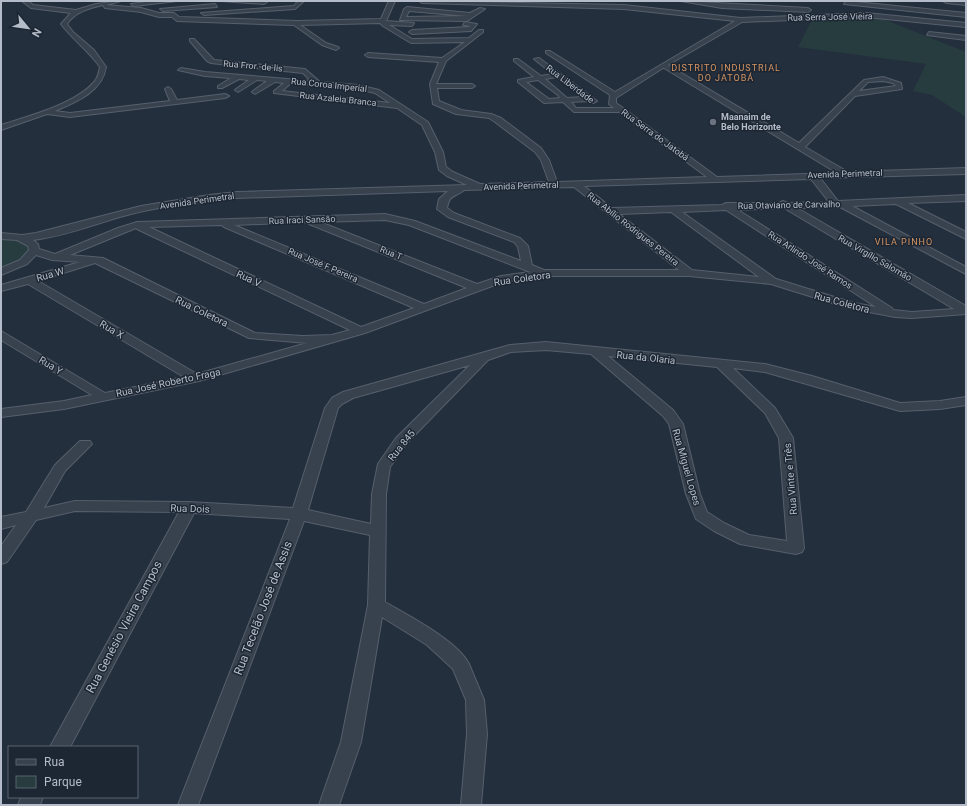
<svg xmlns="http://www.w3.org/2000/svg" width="967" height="806" font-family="Roboto,sans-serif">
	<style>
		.green { fill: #263c3f }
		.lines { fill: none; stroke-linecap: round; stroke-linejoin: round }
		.minor-casing { stroke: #565f6c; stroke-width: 2 }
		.minor { fill: #38414e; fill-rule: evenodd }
		.worship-dot { fill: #6b7280; stroke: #1d2633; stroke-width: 1.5 }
		.labels { text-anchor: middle; stroke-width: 3; stroke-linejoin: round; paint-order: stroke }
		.far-street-label { font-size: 9px; fill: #b4bcc9; stroke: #1d2633 }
		.far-neighbourhood-label { font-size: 9px; letter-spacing: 1px; fill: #d59563; stroke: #1d2633 }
		.far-poi-label { font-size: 9px; font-weight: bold; fill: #b4bcc9; stroke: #1d2633; text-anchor: start }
		.street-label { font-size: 10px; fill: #b4bcc9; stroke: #1d2633 }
		.near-street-label { font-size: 12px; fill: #b4bcc9; stroke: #1d2633 }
	</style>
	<rect width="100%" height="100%" fill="#242f3e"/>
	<g class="green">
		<path d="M869,17h9l88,35v65l-34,-22 -19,-4 13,-27 -128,-17 15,-29z"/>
		<path d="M1,238l18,1 11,8c-3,14 -18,18 -29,23z"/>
	</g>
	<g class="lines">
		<g class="minor-casing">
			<g id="minor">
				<path d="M22,1h6l5,4 43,5 20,-6 25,-3 -15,4 35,3 18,5h15l5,4 118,4 84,-2 8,-18h6l-9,20 28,2 -2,3 -23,-1 23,14 57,-1 10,-8h4v2l-37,29 -10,23h36l3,2 -3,2h-35l2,13 22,9 30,4 10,4 40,30 8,12 8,22 150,-5 -88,-65h-45l-11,-10 -19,1 -26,-21v-2l16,-3 -20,-16v-2h4l23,17 12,-2 -19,-15 5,-1 58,43 -4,2 -4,-2 -18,1 5,6h38l-5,-4 1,-9 -64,-42v-2h4l65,41 120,-71 -111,-12 -202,-6 -3,-2 205,4 117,13 125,-5 100,10v4l-100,-10 -124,5 -74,43 131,78 65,-63 19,-3 18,6 1,6 -47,7 -50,51 43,25 118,-4v6l-146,4 18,23 128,-6v6l-58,2 58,29v7l-70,-35 -44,2 114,61v7l-126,-67 -43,1 169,98v8l-54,4 -17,-1 -47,-9 -77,-24 -82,-8h-145l-41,6 -138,51 -166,48 -135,28 -63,8v-8l63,-8 28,-6 -91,-55v-9l104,62 79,-16 -156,-93 -27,7v-6l79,-23 -28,-2 -16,-5 -9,9 -26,11v-7l19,-8 9,-10 -1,-4 -11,-6 -16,-1v-6l21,2 14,-2 105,-27 68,-11 28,-3 230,-7 -20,-9 -8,-6 -4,-18 -13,-27 -25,-17 -123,-15v-2l10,-8 -9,-1 -20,12 -3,-2 1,-1 14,-10 -10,-1 -19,12 -3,-2 1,-1 13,-9 -10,-1 -17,9h-4v-2l13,-8 -26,-2 -27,-6 3,-2 24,4 106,9 -8,-8 -92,-10 -4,-2 -17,-20v-2h4l20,21 91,9 15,13 38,3 21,5 49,32 15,30 3,15 7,5 27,12 69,-2 -8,-22 -6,-8 -40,-30 -6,-4 -33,-4 -23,-10 -3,-20 9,-22 -71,-5 -3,-2 3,-2 74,5 23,-16 -54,1 -28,-17 -3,-3 -80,2 26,18 12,4 1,1 -3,2 -14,-5 -28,-20 -117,-4 -5,-4h-13l-18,-5 -36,-4 -2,-3c-14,3 -28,7 -36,19l6,8 21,18 12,17c-4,25 -30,35 -51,44l15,2 100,-12 -5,-12 3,-2 3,2 6,11 48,-6 4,2 -4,2 -155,19 -23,-3 -46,16v-5c28,-9 75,-21 94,-44 3,-4 4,-9 5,-14 -12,-17 -27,-27 -39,-43l10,-11 -40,-5zM663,68h1l173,105 -120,4 -101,-74v-5zM557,77l26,20 -16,1 -22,-19zM538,80l20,15 2,3 -11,1 -23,-17zM883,81l10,2 3,3 -37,5 9,-9zM291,83l67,6 17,4 15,10 -108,-12zM811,179l18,23 -41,1 -5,-2 -4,2h-53l-4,2 -110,3 -28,-22zM574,187l105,83h-135l-12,-5 -4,-19 -8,-8 -66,-25 -7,-5c3,-15 8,-10 17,-18zM448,191l-9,8 -2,10 11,8 66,25 4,5 3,14 -106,-40 -30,-7 -248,8 -19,6 -63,26 -16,-5 -1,-5 -5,-4c34,-4 66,-18 98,-26 35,-9 71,-12 106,-16zM784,208l170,101 -42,3 -19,-2 -1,-2 -154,-98zM726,210l150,97 -22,-4 -78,-24 -94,-67zM671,212l88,65 -67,-7 -73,-56zM385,220l24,5 121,47 -29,4 -24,8 -157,-62zM307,222l2,2 158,64 -43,16 -190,-79zM222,225l2,2 190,81 -53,19 -212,-100zM136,228l1,1 213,101 -18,5 -29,1 -48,-3 -152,-75 -33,-3zM95,263l154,75 58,5 -110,31 -159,-93z"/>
				<path d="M153,1h24l-43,5 -3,-2z"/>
				<path d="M221,1h45l1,1 -3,2z"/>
				<path d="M298,1h6l-9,8 -91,6 -3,-2 93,-7z"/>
				<path d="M681,1l127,7 3,2 -3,2 -86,-4z"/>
				<path d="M846,1l120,12v4l-122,-13z"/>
				<path d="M943,1h23v4l-20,-2z"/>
				<path d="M215,4l2,3 -54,4 -3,-2z"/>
				<path d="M407,7l63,6 10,-5 5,1 -18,12 -67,-1 4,-11zM409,11l58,5 -61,1z"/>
				<path d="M465,22l12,2 -6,7 -59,3 -3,-2 3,-2 57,-3 1,-1 -7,-1z"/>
				<path d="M929,32l37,4v4l-39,-5z"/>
				<path d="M546,342l219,22 47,12 88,27 40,-2 26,-4v8l-26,4 -40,2 -135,-39 -32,-4 42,40 18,30 11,110 -2,4 -6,2 -56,-10 -26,-13 -18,-12 -10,-25 -17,-70 -6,-8 -72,-62 -45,-4 -35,2 -23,8 -82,84 -16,23 -4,27 -1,108c22,13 73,39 84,62l15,36 3,34 -6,71h-20l6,-71 -1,-34 -13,-31 -26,-24 -45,-28 -21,125 -22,63h-20l22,-63 27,-137 2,-70 -66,-14 -106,284h-20l112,-286 -96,-6 -124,234h-20l129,-235 -104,-1 -39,9 -29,42 -6,2v-18l15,-21 -15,4v-12l25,-5 29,-47 25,-24h10l2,3 -27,27 -21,37 31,-7 114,1 104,6 32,-100 7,-10 11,-6 167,-47zM608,356l109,11 48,46 14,25 8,103 -38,-6 -25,-12 -17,-11 -7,-18 -17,-70 -10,-14zM470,365l-74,73 -18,26 -6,30 -1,30 -63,-14 30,-102 4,-4 11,-6z"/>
				<path d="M21,797h22l-3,8h-22z"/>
			</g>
		</g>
		<use href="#minor" class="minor"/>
	</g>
	<circle class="worship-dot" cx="713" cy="122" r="4"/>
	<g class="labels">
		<g class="far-street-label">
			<text transform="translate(830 17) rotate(-1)" y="3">Rua Serra José Vieira</text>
			<text transform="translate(253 66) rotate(5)" y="3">Rua Fror -de-lis</text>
			<text transform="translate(570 84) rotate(37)" y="3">Rua Liberdade</text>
			<text transform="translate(329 85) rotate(6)" y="3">Rua Coroa Imperial</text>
			<text transform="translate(338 99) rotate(6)" y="3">Rua Azaleia Branca</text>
			<text transform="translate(655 135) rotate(36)" y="3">Rua Serra do Jatobá</text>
			<text transform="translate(845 174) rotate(-2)" y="3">Avenida Perimetral</text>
			<text transform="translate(521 186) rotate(-2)" y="3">Avenida Perimetral</text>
			<text transform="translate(197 201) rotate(-8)" y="3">Avenida Perimetral</text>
			<text transform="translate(789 205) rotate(-1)" y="3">Rua Otaviano de Carvalho</text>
			<text transform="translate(302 220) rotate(-2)" y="3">Rua Iraci Sansão</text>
			<text transform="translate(633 229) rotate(38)" y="3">Rua Abílio Rodrigues Pereira</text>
			<text transform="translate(391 253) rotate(22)" y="3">Rua T</text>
			<text transform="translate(875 258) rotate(30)" y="3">Rua Virgílio Salomão</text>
			<text transform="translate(810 260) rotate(33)" y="3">Rua Arlindo José Ramos</text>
			<text transform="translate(323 265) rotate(23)" y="3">Rua José F Pereira</text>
		</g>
		<g class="far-neighbourhood-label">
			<text x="726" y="71">DISTRITO INDUSTRIAL<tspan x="726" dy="10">DO JATOBÁ</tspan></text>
			<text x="904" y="245">VILA PINHO</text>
		</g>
		<g class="far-poi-label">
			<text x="721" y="120">Maanaim de<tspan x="721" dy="10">Belo Horizonte</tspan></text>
		</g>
		<g class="street-label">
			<text transform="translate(50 274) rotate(-16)" y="4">Rua W</text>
			<text transform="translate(249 278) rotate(25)" y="4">Rua V</text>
			<text transform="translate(522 278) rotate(-8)" y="4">Rua Coletora</text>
			<text transform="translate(842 302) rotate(15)" y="4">Rua Coletora</text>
			<text transform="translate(202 311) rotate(26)" y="4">Rua Coletora</text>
			<text transform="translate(112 329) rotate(31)" y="4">Rua X</text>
			<text transform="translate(646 357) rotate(6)" y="4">Rua da Olaria</text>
			<text transform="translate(51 365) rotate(31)" y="4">Rua Y</text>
			<text transform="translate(168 382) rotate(-12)" y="4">Rua José Roberto Fraga</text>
			<text transform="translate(401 445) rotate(-51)" y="4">Rua 845</text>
			<text transform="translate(687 467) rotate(74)" y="4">Rua Miguel Lopes</text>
			<text transform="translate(790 479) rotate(-95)" y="4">Rua Vinte e Três</text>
			<text transform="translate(190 508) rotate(2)" y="4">Rua Dois</text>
		</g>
		<g class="near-street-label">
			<text transform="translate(263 608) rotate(-69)" y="4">Rua Tecelão José de Assis</text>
			<text transform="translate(124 627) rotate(-62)" y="4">Rua Genésio Vieira Campos</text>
		</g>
	</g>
	<rect width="967" height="806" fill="none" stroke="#b4bcc9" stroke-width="4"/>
	<rect x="8" y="746" width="130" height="52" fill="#1d2633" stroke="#59626f"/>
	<rect x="16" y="759" width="20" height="6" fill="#38414e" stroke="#59626f"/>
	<text x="44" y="766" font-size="12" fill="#b4bcc9">Rua</text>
	<rect x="16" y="776" width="20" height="12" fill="#263c3f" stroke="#59626f"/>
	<text x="44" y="786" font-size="12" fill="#b4bcc9">Parque</text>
	<g transform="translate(28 28) rotate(119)" stroke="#1d2633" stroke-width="3" paint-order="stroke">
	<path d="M0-3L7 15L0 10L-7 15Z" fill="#b4bcc9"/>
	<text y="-6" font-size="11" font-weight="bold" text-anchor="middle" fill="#b4bcc9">N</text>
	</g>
</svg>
